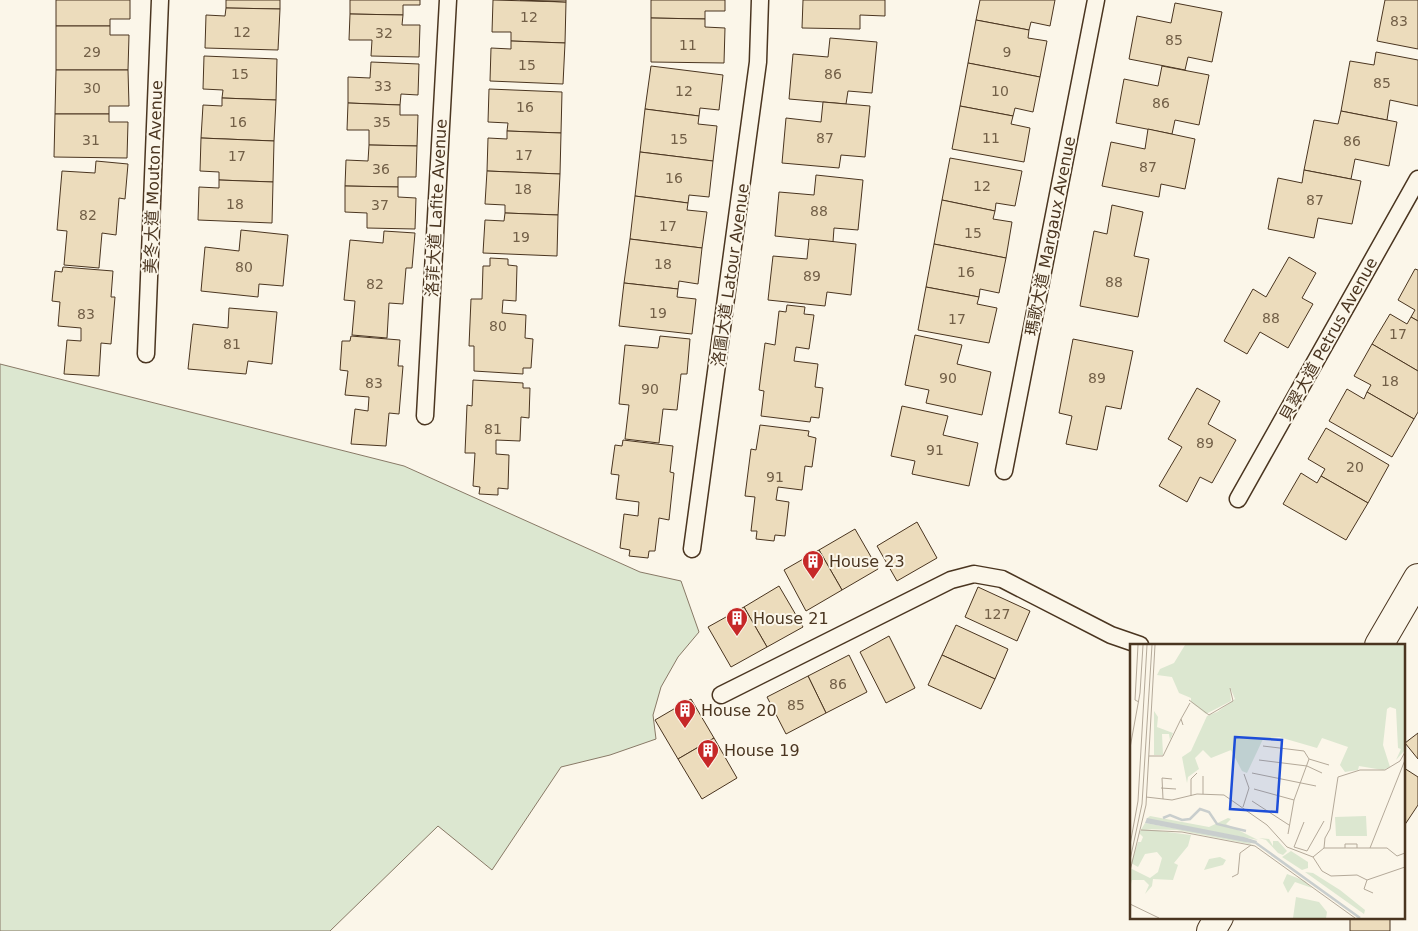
<svg xmlns="http://www.w3.org/2000/svg" width="1418" height="931" font-family="'DejaVu Sans','Noto Sans TC',sans-serif">
	<style>
		.green { fill: #dce7d0; stroke: #887966 }
		.building { fill: #ecdcbc; stroke: #4a3520 }
		.lines { fill: none; stroke-linecap: round; stroke-linejoin: round }
		.service-casing { stroke: #4a3520; stroke-width: 19 }
		.minor-casing { stroke: #4a3520; stroke-width: 30 }
		.service { stroke: #fbf6e9; stroke-width: 16 }
		.minor { stroke: #fbf6e9; stroke-width: 28 }
		.labels { text-anchor: middle; stroke-width: 4; stroke-linejoin: round; paint-order: stroke }
		.number-label { font-size: 14px; fill: #725f47 }
		.street-label { font-size: 16px; fill: #4a3520; stroke: #fbf6e9 }
		.poi-label { font-size: 16px; fill: #4a3520; stroke: #fbf6e9; text-anchor: start }
		.inset-river { fill: none; stroke: #c9cecd; stroke-width: 2.5 }
		.inset-road { fill: none; stroke: #b4a999; stroke-width: 1 }
		.view { fill: #1d4ed8; fill-opacity: 0.15; stroke: #1d4ed8; stroke-width: 2.5 }
		.inset-edge { fill: none; stroke: #4a3520; stroke-width: 2.5 }
	</style>
	<rect width="100%" height="100%" fill="#fbf6e9"/>
	<path class="green" d="M0,364l404,102 236,106 41,9 18,51 -21,25 -17,30 -8,28 3,24 -46,16 -49,12 -69,103 -54,-44 -108,105h-330z"/>
	<g class="building">
		<path d="M56,0h74v19h-20v7h-54z"/>
		<path d="M226,0h54v9l-54,-1z"/>
		<path d="M350,0h70v5h-17v10l-53,-1z"/>
		<path d="M493,0l73,2 -1,41 -54,-2v-9h-19z"/>
		<path d="M520,0h46v2z"/>
		<path d="M651,0h74v11h-20v8l-54,-1z"/>
		<path d="M803,0h82v16l-25,-1v14l-58,-1z"/>
		<path d="M980,0h75l-5,26 -19,-4 -2,8 -53,-10z"/>
		<path d="M1385,0h33v49l-41,-8z"/>
		<path d="M1175,3l47,9 -10,50 -24,-5 -3,13 -56,-11 8,-43 34,7z"/>
		<path d="M226,8l54,1 -2,41 -73,-2 1,-33 19,1z"/>
		<path d="M350,14l53,1 -1,10h18l-1,32 -48,-1 1,-16h-23z"/>
		<path d="M651,18l54,1v8l20,1 -1,35 -73,-1z"/>
		<path d="M976,20l53,10 -1,8 19,3 -7,36 -72,-14z"/>
		<path d="M56,26h54v9h19l-1,35h-72z"/>
		<path d="M830,38l47,4 -5,51 -24,-2 -2,13 -57,-5 4,-45 35,3z"/>
		<path d="M511,41l54,2 -2,41 -73,-3 1,-33 20,1z"/>
		<path d="M1376,52l42,8v46l-28,-6 -3,20 -46,-9 9,-50 24,4z"/>
		<path d="M204,56l73,3 -1,41 -54,-2 1,-8 -20,-1z"/>
		<path d="M371,62l48,2 -1,31 -17,-1 -1,11 -52,-2v-26l22,1z"/>
		<path d="M968,63l72,14 -7,35 -18,-4 -2,8 -53,-10z"/>
		<path d="M651,66l72,9 -4,35 -19,-2 -1,8 -54,-7z"/>
		<path d="M1162,66l47,9 -10,50 -24,-5 -3,14 -56,-11 8,-44 34,7z"/>
		<path d="M56,70h72l1,36h-20v8h-54z"/>
		<path d="M489,89l73,3 -1,41 -54,-2 1,-8 -20,-1z"/>
		<path d="M222,98l54,2 -2,41 -73,-3 2,-33 19,1z"/>
		<path d="M823,102l47,4 -5,51 -24,-2 -2,13 -57,-5 4,-45 35,4z"/>
		<path d="M348,103l52,2v10h18l-1,31 -48,-1v-15h-22z"/>
		<path d="M960,106l53,10 -2,8 19,4 -6,34 -72,-13z"/>
		<path d="M645,109l54,7 -1,8 19,2 -4,35 -73,-9z"/>
		<path d="M1341,111l56,11 -8,44 -34,-7 -4,20 -47,-9 10,-50 24,4z"/>
		<path d="M55,114h54v8h19l-1,36 -73,-1z"/>
		<path d="M1148,129l47,10 -10,50 -24,-5 -2,13 -57,-11 9,-44 34,7z"/>
		<path d="M507,131l54,2 -1,41 -73,-3 1,-33 19,1z"/>
		<path d="M201,138l73,3 -1,41 -54,-2v-8l-19,-1z"/>
		<path d="M369,145l48,1 -1,31h-18v10l-53,-1 1,-26 22,1z"/>
		<path d="M640,152l73,9 -4,36 -20,-2 -1,8 -53,-7z"/>
		<path d="M950,158l72,13 -7,35 -19,-3 -1,8 -53,-11z"/>
		<path d="M96,161l32,3 -3,35 -6,-1 -3,37 -14,-2 -3,35 -35,-3 3,-34 -10,-1 5,-59 33,2z"/>
		<path d="M1304,170l57,11 -9,43 -34,-6 -4,20 -46,-9 10,-51 24,5z"/>
		<path d="M487,171l73,3 -2,41 -53,-2v-8l-20,-1z"/>
		<path d="M816,175l47,5 -5,50 -24,-2 -1,14 -58,-6 4,-44 35,3z"/>
		<path d="M219,180l54,2 -1,41 -74,-3 1,-33 20,1z"/>
		<path d="M345,186l53,1v10l18,1 -1,31 -48,-1v-15l-22,-1z"/>
		<path d="M635,196l53,7 -1,7 20,2 -5,36 -72,-9z"/>
		<path d="M942,200l53,11 -2,8 19,3 -6,36 -72,-14z"/>
		<path d="M1112,205l31,7 -9,44 15,3 -11,58 -58,-11 14,-75 13,3z"/>
		<path d="M505,213l53,2 -1,41 -74,-3 2,-33 19,1z"/>
		<path d="M241,230l47,5 -5,51 -24,-2 -1,13 -57,-6 4,-44 34,4z"/>
		<path d="M384,231l31,2 -3,35h-6l-3,36 -14,-1 -2,35 -35,-3 3,-34 -11,-1 6,-60 33,3z"/>
		<path d="M630,239l72,9 -4,36 -19,-3 -1,8 -54,-6z"/>
		<path d="M809,239l47,5 -5,51 -24,-3 -2,14 -57,-6 5,-44 34,3z"/>
		<path d="M934,244l72,14 -7,35 -19,-4 -1,8 -53,-10z"/>
		<path d="M1289,257l27,16 -14,25 11,6 -25,44 -28,-16 -13,22 -23,-13 29,-52 13,8z"/>
		<path d="M490,258l18,1v6l9,1 -1,35 -13,-1 -1,13 24,2 -1,23 8,1 -2,29h-8v6l-49,-3v-25h-5l2,-47h11l1,-33h7z"/>
		<path d="M63,267l50,4 -2,26h4l-4,47 -10,-1 -2,33 -35,-2 3,-34 14,1v-13l-23,-2 2,-24 -8,-1 3,-30 7,1z"/>
		<path d="M1415,269l3,1v51l-7,-4 4,-7 -17,-10z"/>
		<path d="M624,283l54,6 -1,8 19,2 -4,35 -73,-8z"/>
		<path d="M926,287l53,10 -2,7 20,4 -8,35 -71,-13z"/>
		<path d="M787,305l18,2 -1,7 10,1 -5,34 -13,-2 -2,14 24,3 -3,23 8,1 -4,30 -8,-1 -1,5 -49,-6 3,-25 -5,-1 6,-47 10,2 4,-34 7,1z"/>
		<path d="M229,308l48,4 -5,52 -24,-3 -2,13 -58,-5 5,-45 35,4z"/>
		<path d="M1390,314l17,10 4,-7 7,4v50l-46,-27z"/>
		<path d="M915,335l47,10 -5,19 34,8 -9,43 -56,-12 3,-13 -24,-5z"/>
		<path d="M351,336l49,4 -2,26h5l-4,48 -10,-1 -3,33 -35,-2 4,-35 13,2 1,-14 -24,-2 3,-24 -8,-1 2,-29h8z"/>
		<path d="M660,336l30,3 -3,35h-6l-4,36 -14,-1 -4,34 -34,-4 4,-34 -10,-1 6,-59 33,3z"/>
		<path d="M1073,339l60,12 -12,58 -15,-3 -9,44 -31,-6 6,-28 -13,-3z"/>
		<path d="M1372,344l46,27v41l-4,7 -47,-27 4,-7 -17,-9z"/>
		<path d="M473,380l50,3v5h7l-1,30 -8,-1 -1,24 -24,-1v14l13,1 -1,34 -10,-1v7l-19,-1 1,-7 -7,-1 2,-33h-10l2,-48 5,1z"/>
		<path d="M1197,388l23,13 -12,23 28,16 -24,43 -12,-6 -13,25 -28,-16 23,-39 -14,-8z"/>
		<path d="M1347,389l17,10 3,-7 47,27 -22,38 -63,-36z"/>
		<path d="M902,406l46,10 -5,19 35,8 -9,43 -57,-12 3,-13 -24,-5z"/>
		<path d="M760,425l49,6 -1,5 8,2 -4,29 -7,-1 -3,24 -24,-3 -2,13 13,2 -4,34 -10,-1 -1,6 -18,-2 1,-8h-6l4,-34 -10,-1 6,-47 5,1z"/>
		<path d="M1326,428l63,37 -21,38 -47,-27 4,-7 -17,-10z"/>
		<path d="M623,440l50,6 -3,26 4,1 -5,47 -10,-2 -4,33h-6l-1,7 -19,-2 1,-6 -10,-2 4,-34 14,2 1,-14 -23,-3 3,-24 -8,-1 4,-29 7,1z"/>
		<path d="M1301,473l16,10 4,-7 47,27 -22,37 -63,-36z"/>
		<path d="M917,522l20,36 -40,23 -20,-35z"/>
		<path d="M855,529l23,40 -36,21 -23,-40z"/>
		<path d="M819,550l23,40 -36,21 -22,-41z"/>
		<path d="M779,586l24,41 -36,20 -23,-40z"/>
		<path d="M978,587l52,24 -13,30 -52,-24z"/>
		<path d="M744,607l23,40 -36,20 -23,-40z"/>
		<path d="M956,625l52,24 -13,30 -53,-24z"/>
		<path d="M889,636l26,52 -29,15 -26,-51z"/>
		<path d="M849,655l18,37 -41,21 -18,-37z"/>
		<path d="M942,655l53,24 -14,30 -53,-24z"/>
		<path d="M808,676l18,37 -40,21 -19,-37z"/>
		<path d="M691,699l23,39 -36,21 -23,-39z"/>
		<path d="M1418,733v26l-13,-16z"/>
		<path d="M714,738l23,40 -35,21 -24,-40z"/>
		<path d="M1404,768l14,9v28l-14,21z"/>
		<path d="M1350,917l40,1v13h-40z"/>
	</g>
	<g class="lines">
		<g class="service-casing">
			<g id="service">
				<path d="M146,354l14,-354"/>
				<path d="M425,416l23,-416"/>
				<path d="M1004,471l92,-471"/>
				<path d="M1238,499l180,-320"/>
				<path d="M692,549l66,-487 2,-62"/>
				<path d="M721,695l230,-115 23,-6 28,5 109,56 29,10"/>
			</g>
		</g>
		<g class="minor-casing">
			<g id="minor">
				<path d="M1379,645l39,-67"/>
				<path d="M1211,931l8,-14"/>
			</g>
		</g>
		<use href="#service" class="service"/>
		<use href="#minor" class="minor"/>
	</g>
	<defs>
		<g id="building-pin" transform="scale(1.125)"><path d="M0 17L-7.5 6A9.5 9.5 0 1 1 7.5 6Z" fill="#c62828" stroke="#fbf6e9"/><path d="M-4-6H4V6H1V3H-1V6H-4ZM-2.5-4.3h1.7v1.8h-1.7ZM.8-4.3h1.7v1.8H.8ZM-2.5-1h1.7V.8h-1.7ZM.8-1h1.7V.8H.8Z" fill="#fff"/></g>
	</defs>
	<g fill-rule="evenodd">
		<use href="#building-pin" x="813" y="561"/>
		<use href="#building-pin" x="737" y="618"/>
		<use href="#building-pin" x="685" y="710"/>
		<use href="#building-pin" x="708" y="750"/>
	</g>
	<g class="labels">
		<g class="number-label">
			<text x="529" y="22">12</text>
			<text x="1399" y="26">83</text>
			<text x="242" y="37">12</text>
			<text x="384" y="38">32</text>
			<text x="1174" y="45">85</text>
			<text x="688" y="50">11</text>
			<text x="92" y="57">29</text>
			<text x="1007" y="57">9</text>
			<text x="527" y="70">15</text>
			<text x="240" y="79">15</text>
			<text x="833" y="79">86</text>
			<text x="1382" y="88">85</text>
			<text x="383" y="91">33</text>
			<text x="92" y="93">30</text>
			<text x="684" y="96">12</text>
			<text x="1000" y="96">10</text>
			<text x="1161" y="108">86</text>
			<text x="525" y="112">16</text>
			<text x="238" y="127">16</text>
			<text x="382" y="127">35</text>
			<text x="825" y="143">87</text>
			<text x="991" y="143">11</text>
			<text x="679" y="144">15</text>
			<text x="91" y="145">31</text>
			<text x="1352" y="146">86</text>
			<text x="524" y="160">17</text>
			<text x="237" y="161">17</text>
			<text x="1148" y="172">87</text>
			<text x="381" y="174">36</text>
			<text x="674" y="183">16</text>
			<text x="982" y="191">12</text>
			<text x="523" y="194">18</text>
			<text x="1315" y="205">87</text>
			<text x="235" y="209">18</text>
			<text x="380" y="210">37</text>
			<text x="819" y="216">88</text>
			<text x="88" y="220">82</text>
			<text x="668" y="231">17</text>
			<text x="973" y="238">15</text>
			<text x="521" y="242">19</text>
			<text x="663" y="269">18</text>
			<text x="244" y="272">80</text>
			<text x="966" y="277">16</text>
			<text x="812" y="281">89</text>
			<text x="1114" y="287">88</text>
			<text x="375" y="289">82</text>
			<text x="658" y="318">19</text>
			<text x="86" y="319">83</text>
			<text x="1271" y="323">88</text>
			<text x="957" y="324">17</text>
			<text x="498" y="331">80</text>
			<text x="1398" y="339">17</text>
			<text x="232" y="349">81</text>
			<text x="948" y="383">90</text>
			<text x="1097" y="383">89</text>
			<text x="1390" y="386">18</text>
			<text x="374" y="388">83</text>
			<text x="650" y="394">90</text>
			<text x="493" y="434">81</text>
			<text x="1205" y="448">89</text>
			<text x="935" y="455">91</text>
			<text x="1355" y="472">20</text>
			<text x="775" y="482">91</text>
			<text x="997" y="619">127</text>
			<text x="838" y="689">86</text>
			<text x="796" y="710">85</text>
		</g>
		<g class="street-label">
			<text transform="translate(153 177) rotate(-88)" y="6">美冬大道 Mouton Avenue</text>
			<text transform="translate(436 208) rotate(-87)" y="6">洛菲大道 Lafite Avenue</text>
			<text transform="translate(1050 236) rotate(-79)" y="6">瑪歌大道 Margaux Avenue</text>
			<text transform="translate(730 275) rotate(-82)" y="6">洛圖大道 Latour Avenue</text>
			<text transform="translate(1328 339) rotate(-61)" y="6">貝翠大道 Petrus Avenue</text>
		</g>
		<g class="poi-label">
			<text x="829" y="567">House 23</text>
			<text x="753" y="624">House 21</text>
			<text x="701" y="716">House 20</text>
			<text x="724" y="756">House 19</text>
		</g>
	</g>
	<g transform="translate(1130 644)">
		<rect width="275" height="275" fill="#fbf6e9"/>
		<path d="M55,1h220v105l-9,10 5,-11 -3,-1 -2,-39 -6,-2 -3,2 -4,36 7,22 -7,3 -24,-4 -1,4 -13,2 -5,-7 8,-18 -26,-9 -5,10 -38,-11 -16,2 -16,34 -5,-2 -11,-21 -20,8 -8,-8 -8,8 4,11 -11,8 -1,6 -5,-26 9,-6 16,-35 10,-4 18,-13 -5,-12 1,14 -25,13 -15,-12v-4l-12,-5 -7,-16 -15,-2 3,-6 14,-6zM24,67l4,6 -1,10 16,6 -3,7 -1,-6h-7l1,21h-9zM20,172l59,11 19,-9 3,1 -5,5 32,16 -112,-21zM236,172l1,20h-31l-1,-19zM15,179l97,17 12,5 -77,-15 -33,-1 47,6 -3,11 -14,17 4,2 -5,15 -20,-1 -1,7 -7,8 4,-9 -5,-5h-12l-2,8v-20l20,10 8,-6 4,-14 -5,-6 -12,2 -7,13 -7,-4 7,-21h3l2,-5 -4,-4zM129,194l10,1 4,7v-5h5l9,10 -4,4 -5,-2 -12,-13zM161,207l17,11v6l-6,2 -20,-13zM90,213l6,3 -3,5 -19,5 5,-11zM175,228l8,1 27,17 25,20 -1,4zM157,230l18,7 7,7 -17,-6 -7,11 -5,-10zM166,253l23,5 8,10 -1,6h-33z" fill="#dce7d0"/>
		<path d="M17,174l97,19 13,4 -1,3 -111,-21z" fill="#c9cecd"/>
		<path class="inset-river" d="M33,174l7,-3 12,5 8,-1 10,-10 9,3 8,12 29,7M126,199l104,75"/>
		<path class="inset-road" d="M8,1l-3,55 4,2M59,56l20,15 24,-14 -3,-13M51,75l9,-16M133,102l41,5 5,8 -15,41 -6,34M0,104l10,-55 3,-48M19,112h14l18,-37 2,6M179,115l20,6M129,116l48,6 15,7M122,129l64,13M73,132v18M31,144l15,1M124,145l40,11M61,152v-17l6,-6M16,153l26,3 25,-6 27,1 43,30 20,22 26,10M33,155l-1,-21 10,1M122,157l37,24M113,163l6,-19 -5,-14M11,186l41,2 73,14 100,72M0,201l8,-44 9,-156M164,203l13,4 17,-30M164,203l10,-25M194,204h46l35,-88M215,204v-4h12v4M240,204h17l10,8 8,-3M183,213l11,-9 1,-10 5,-9 8,-52 22,-7h25l15,-9 5,-9M183,213l9,14 9,5 26,-1 10,5 38,-13M0,216l12,-56 10,-159M0,227l16,-66 9,-160M102,233l6,-3 2,-21 11,-8M237,236l-3,9 9,4M0,260l29,14"/>
		<path class="view" d="M105,93l47,3 -5,72 -47,-3z"/>
		<rect width="275" height="275" class="inset-edge"/>
	</g>
</svg>
